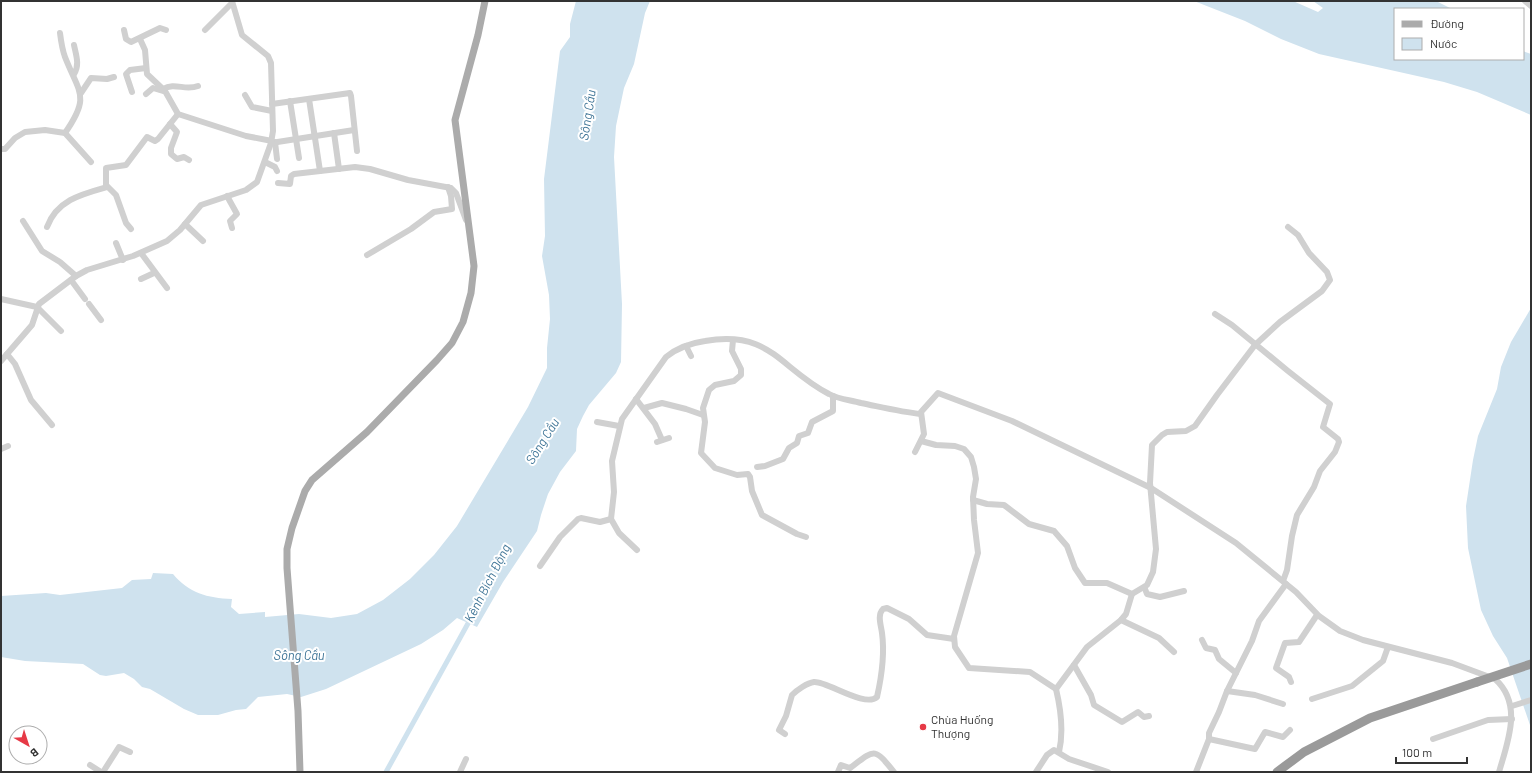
<svg xmlns="http://www.w3.org/2000/svg" width="1532" height="773" font-family="Barlow,sans-serif">
	<style>
		.water { fill: #cfe2ee }
		.lines { fill: none; stroke-linecap: round; stroke-linejoin: round }
		.canal { stroke: #cfe2ee; stroke-width: 5 }
		.minor { stroke: #d0d0d0; stroke-width: 6 }
		.major { stroke: #ababab; stroke-width: 7 }
		.highway { stroke: #9a9a9a; stroke-width: 9 }
		.highway-bridge { stroke: #9a9a9a; stroke-width: 9 }
		.poi-dot { fill: #e63946; stroke: #fff; stroke-width: 1.5 }
		.labels { text-anchor: middle; stroke-width: 4; stroke-linejoin: round; paint-order: stroke }
		.poi-label { font-size: 12px; fill: #333; stroke: #fff; text-anchor: start }
		.water-label { font-size: 13px; font-style: italic; fill: #3f7597; stroke: #fff }
	</style>
	<rect width="100%" height="100%" fill="#fff"/>
	<g class="water">
		<path d="M576,1h74l-5,12 -11,51 -10,24 -8,38 -2,31 8,147 -1,58 -5,11 -27,32 -6,11 -6,13 -1,22 -16,21 -12,22 -7,21 -4,16 -34,51 -26,45 -20,-9 -14,12 -22,14 -95,45 -25,8 -14,-3 -29,3 -12,12 -10,1 -18,5h-20l-14,-6 -34,-20 -8,-2 -8,-8 -10,-6 -18,3 -6,-1 -17,-11 -58,-3 -24,-4v-61l45,-3 14,2 62,-7 10,-8 19,-1 2,-6 20,1c16,19 34,24 59,25l-1,8 8,7 26,-2v5l34,-3 32,4 26,-4 26,-14 27,-21 24,-24 23,-29 71,-119 19,-39v-20l3,-29 -1,-24 -7,-39 3,-20 -1,-57 16,-128 10,-14v-13z"/>
		<path d="M1194,1h99l25,11 5,-4 -10,-7h123l16,8h-57v50h128v-8l8,3v61l-54,-23 -33,-10 -125,-28 -38,-15 -36,-18z"/>
		<path d="M1531,308v420l-24,-70 -14,-22 -12,-26 -13,-62 -2,-42 7,-46 5,-24 19,-47 4,-22 10,-25z"/>
	</g>
	<g class="lines">
		<path class="canal" d="M386,772l85,-154"/>
		<g class="minor">
			<path d="M1525,1l6,5"/>
			<path d="M124,30l2,9 5,3 29,-14 6,2"/>
			<path d="M205,30l27,-27"/>
			<path d="M60,33c1,8 2,16 5,24 14,36 26,39 0,76"/>
			<path d="M140,39l5,11 2,24 18,17 13,23 68,22 26,5"/>
			<path d="M74,45c2,10 6,20 0,29"/>
			<path d="M163,89c12,-7 22,2 35,-3"/>
			<path d="M132,92l-6,-18 4,-4 16,-2"/>
			<path d="M81,93l10,-15 16,1 7,-2"/>
			<path d="M146,94l7,-6 10,3"/>
			<path d="M245,95l7,12 20,4"/>
			<path d="M309,99l11,72"/>
			<path d="M290,101l9,57"/>
			<path d="M272,104l78,-11 1,3 6,55"/>
			<path d="M170,124l7,8 -6,16v6l6,5 7,-2 5,3"/>
			<path d="M334,133l5,36"/>
			<path d="M275,142l2,17"/>
			<path d="M271,143l83,-13"/>
			<path d="M1,149h4l10,-11 10,-6 20,-2 20,3 26,29"/>
			<path d="M265,162l10,5 2,4"/>
			<path d="M278,183l12,1 1,-8 3,-2 61,-7 15,2 38,11 43,8 5,5 10,27"/>
			<path d="M227,196l10,18 -7,7 2,7"/>
			<path d="M23,221l19,30 18,11 16,14"/>
			<path d="M185,224l18,17"/>
			<path d="M47,227c10,-27 35,-33 60,-40"/>
			<path d="M131,229l-5,-6 -10,-28 -10,-10v-17l20,-3 21,-28 8,4 3,-2 20,-25"/>
			<path d="M116,243l7,17"/>
			<path d="M141,253l26,35"/>
			<path d="M367,255l44,-26 23,-17 18,-3 -1,-13 -3,-9"/>
			<path d="M141,279l13,-6"/>
			<path d="M71,280l14,19"/>
			<path d="M1,299l36,8 24,24"/>
			<path d="M89,304l12,16"/>
			<path d="M1215,314l17,11 56,46 42,33 -7,23 15,12 1,3 -4,10 -15,19 -6,16 -17,28 -5,21 -5,34 -4,11"/>
			<path d="M733,340l-1,11 9,18v6l-7,6 -19,4 -6,5 -6,18 2,14 -4,31 14,15 22,7 11,-1 2,3 2,14 10,24 35,19 9,3"/>
			<path d="M686,346l5,10"/>
			<path d="M7,354l8,10 16,36 21,25"/>
			<path d="M1,361l31,-36 7,-21 37,-28 11,-6 46,-14 34,-15 13,-11 21,-25 45,-15 11,-8 14,-39 2,-12 -2,-68 -3,-7 -26,-21 -10,-34"/>
			<path d="M636,399l19,25 7,16"/>
			<path d="M644,408l18,-5 24,6 17,6"/>
			<path d="M597,422l22,4"/>
			<path d="M921,441l15,4 19,1 9,3 7,8 3,10 2,12 -3,18 1,23 4,33 -24,83 1,11 14,21 61,4 26,17c5,21 8,42 3,63"/>
			<path d="M657,442l12,-4"/>
			<path d="M1,449l7,-3"/>
			<path d="M915,452l9,-18 -3,-22 17,-19 74,28 139,67 85,55 60,49 23,24 21,15 23,9 89,23 43,16c28,25 13,62 4,93"/>
			<path d="M757,467l8,-1 18,-7 6,-11 8,-5 2,-7 9,-3 4,-11 21,-11v-15"/>
			<path d="M973,500l14,4 17,1 25,19 25,7 13,15 8,22 10,15h22l25,11"/>
			<path d="M637,550l-18,-17 -8,-14 3,-27 -2,-31 10,-42 44,-62c11,-9 25,-14 39,-16 66,-11 74,27 124,53 9,5 21,6 32,9 20,4 40,9 60,11"/>
			<path d="M540,566l20,-29 18,-18 3,-1 19,4 11,-3"/>
			<path d="M1145,589l2,5 13,3 24,-6"/>
			<path d="M1121,620l38,18 15,14"/>
			<path d="M1202,640l4,8 9,2 4,9 17,14"/>
			<path d="M1074,665l17,30 3,10 28,17 16,-10 6,5 5,-1"/>
			<path d="M1291,682l-2,-5 -13,-9 9,-25 14,-1 18,-27"/>
			<path d="M1056,689l31,-42 34,-27 5,-6 6,-20 15,-9 6,-13 3,-23 -6,-66 2,-38 10,-10 5,-3 19,-1 9,-5 22,-31 38,-50 25,-23 42,-31 8,-11 -3,-8 -18,-19 -11,-18 -10,-8"/>
			<path d="M1227,691l28,4 28,9"/>
			<path d="M1312,699l40,-13 31,-25 5,-14"/>
			<path d="M1512,706l19,-6"/>
			<path d="M785,734l-6,-4 7,-14 6,-21c5,-5 15,-12 22,-13 13,-1 51,26 63,15 5,-22 8,-42 5,-64 -1,-8 -5,-18 1,-24l4,-1 22,11 18,16 27,4"/>
			<path d="M1209,739l46,10 10,-17 18,5 7,-7"/>
			<path d="M1433,739l55,-19 24,-1"/>
			<path d="M90,765l11,7"/>
			<path d="M103,772l16,-25 11,5"/>
			<path d="M460,772l6,-13"/>
			<path d="M838,772l3,-7 9,3c25,-19 24,-21 44,4"/>
			<path d="M1036,772l11,-17 7,-5 15,9 39,13"/>
			<path d="M1196,772l13,-33v-6l10,-21 8,-21 25,-50 7,-20 27,-37"/>
		</g>
		<path class="major" d="M300,772l-2,-61 -11,-143v-19l5,-21 13,-37 7,-11 55,-48 70,-72 15,-17 11,-21 8,-29 3,-27 -19,-146 23,-85 7,-34"/>
		<path class="highway" d="M1277,772l27,-20 66,-34 107,-36"/>
		<path class="highway-bridge" d="M1477,682l54,-18"/>
	</g>
	<circle class="poi-dot" cx="923" cy="727" r="4"/>
	<g class="labels">
		<g class="poi-label">
			<text x="931" y="724">Chùa Huống<tspan x="931" dy="14">Thượng</tspan></text>
		</g>
		<g class="water-label">
			<text transform="translate(587 115) rotate(-81)" y="5">Sông Cầu</text>
			<text transform="translate(542 441) rotate(-58)" y="5">Sông Cầu</text>
			<text transform="translate(487 583) rotate(-63)" y="5">Kênh Bích Động</text>
			<text x="299" y="660">Sông Cầu</text>
		</g>
	</g>
	<rect width="1532" height="773" fill="none" stroke="#333333" stroke-width="4"/>
	<rect x="1394" y="8" width="130" height="52" fill="#ffffff" stroke="#adadad"/>
	<rect x="1402" y="21" width="20" height="6" fill="#ababab" stroke="#adadad"/>
	<text x="1430" y="28" font-size="12" fill="#333333">Đường</text>
	<rect x="1402" y="38" width="20" height="12" fill="#cfe2ee" stroke="#adadad"/>
	<text x="1430" y="48" font-size="12" fill="#333333">Nước</text>
	<g transform="translate(28 745) rotate(141)"><circle r="19" fill="#ffffff" stroke="#adadad"/>
	<path d="M0-3L7 15L0 10L-7 15Z" fill="#e63946"/>
	<text y="-6" font-size="11" font-weight="bold" text-anchor="middle" fill="#333333">B</text>
	</g>
	<path d="M1396 757v6h71v-6" fill="none" stroke="#333333" stroke-width="2"/>
	<text x="1402" y="757" font-size="12" fill="#333333" stroke="#ffffff" stroke-width="3" paint-order="stroke">100 m</text>
</svg>
